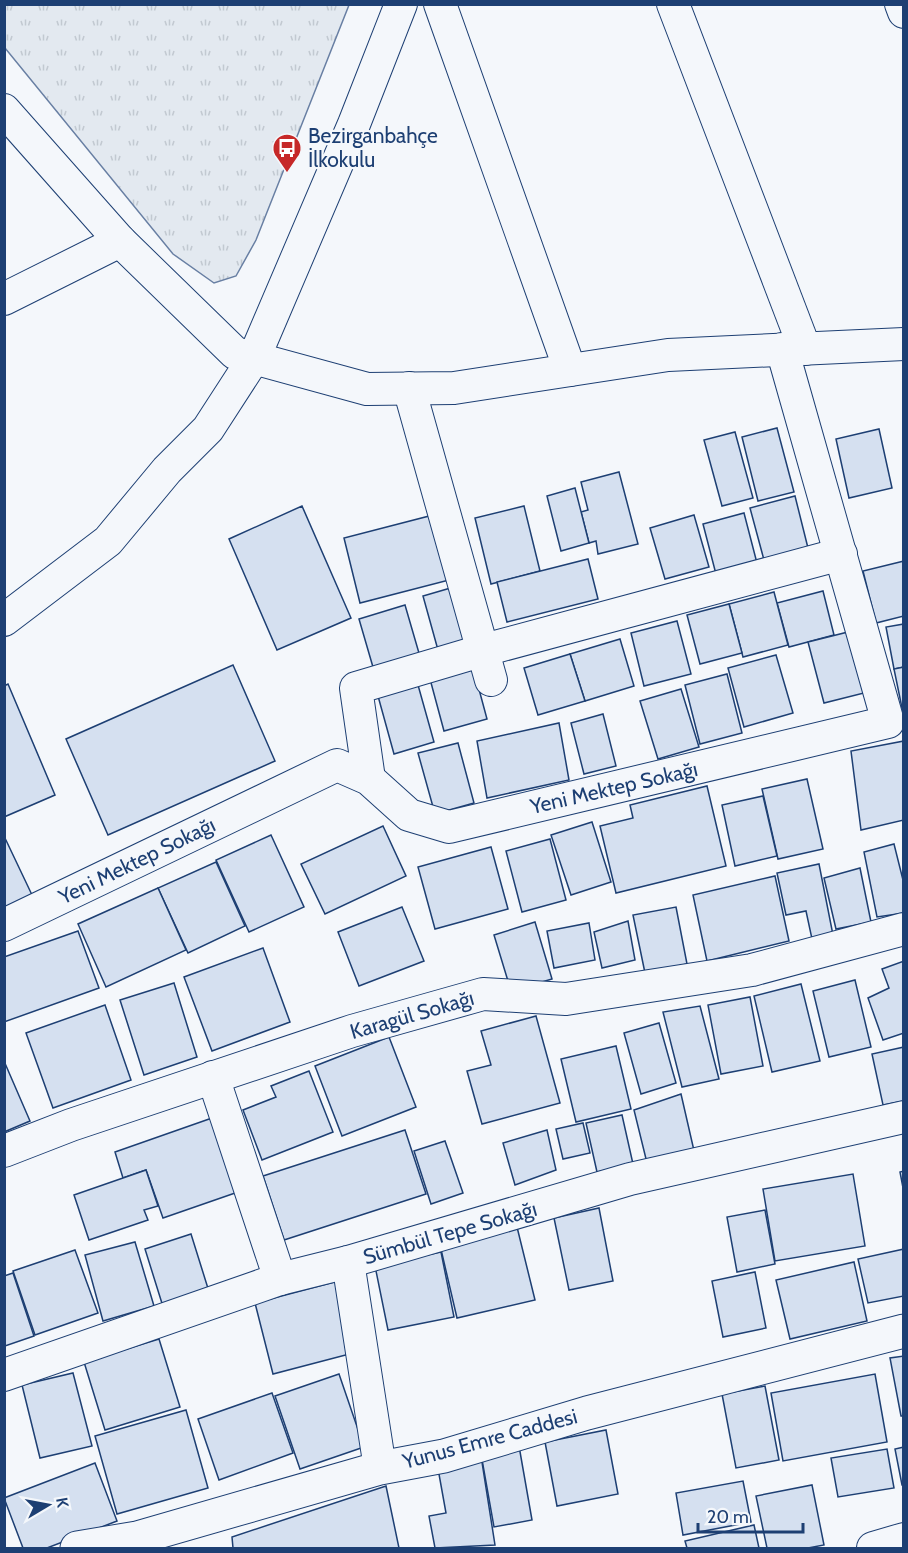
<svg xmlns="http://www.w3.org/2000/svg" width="908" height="1553" font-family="Cabin,sans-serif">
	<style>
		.grass { fill: url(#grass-tufts); stroke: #687fa3; stroke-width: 1.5 }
		.building { fill: #d5e0f0; stroke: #1d3f73; stroke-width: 1.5 }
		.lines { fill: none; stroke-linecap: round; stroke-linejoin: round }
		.minor-casing { stroke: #1d3f73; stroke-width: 34 }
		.tertiary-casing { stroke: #1d3f73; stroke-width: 35 }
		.minor { stroke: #f4f7fb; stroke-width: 32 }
		.tertiary { stroke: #f4f7fb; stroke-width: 33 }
		.labels { text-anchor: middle; stroke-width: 4.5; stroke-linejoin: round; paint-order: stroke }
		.poi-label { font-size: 21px; fill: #1d3f73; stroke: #f4f7fb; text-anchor: start }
		.street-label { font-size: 21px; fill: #1d3f73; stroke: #f4f7fb }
	</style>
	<defs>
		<pattern id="grass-tufts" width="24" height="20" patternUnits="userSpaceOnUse" patternTransform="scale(1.5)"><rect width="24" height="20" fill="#e3e9f0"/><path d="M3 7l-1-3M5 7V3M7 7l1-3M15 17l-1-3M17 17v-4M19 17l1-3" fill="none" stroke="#c2c9d1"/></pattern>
	</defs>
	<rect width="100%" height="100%" fill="#f4f7fb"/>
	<path class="grass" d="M4,5h345l-93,235 -20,36 -22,7 -41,-29 -168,-206z"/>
	<g class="building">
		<path d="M777,428l17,64 -36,9 -16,-64z"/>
		<path d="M879,429l13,59 -43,10 -13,-59z"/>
		<path d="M735,432l18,66 -31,8 -18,-66z"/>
		<path d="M619,472l19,72 -40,10 -2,-13 -7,2 -8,-31 7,-2 -7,-28z"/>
		<path d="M575,488l14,55 -28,8 -14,-55z"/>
		<path d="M795,496l13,52 -44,12 -14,-52z"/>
		<path d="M302,506l49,112 -74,32 -48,-111z"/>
		<path d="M524,506l16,65 -49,13 -16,-66z"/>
		<path d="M744,513l14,54 -41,11 -14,-54z"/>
		<path d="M437,514l16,65 -93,24 -16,-65z"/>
		<path d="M694,515l15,52 -44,12 -15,-51z"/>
		<path d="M588,559l10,40 -91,23 -10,-40z"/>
		<path d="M904,561v55l-28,7 -13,-52z"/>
		<path d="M454,587l15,54 -31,9 -15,-54z"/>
		<path d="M823,591l11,44 -45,12 -12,-44z"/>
		<path d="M774,592l14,53 -45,12 -14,-53z"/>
		<path d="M729,604l13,49 -42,11 -13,-49z"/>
		<path d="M405,605l16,55 -46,14 -16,-55z"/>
		<path d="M677,621l14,53 -47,12 -13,-53z"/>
		<path d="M904,624v43l-10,2 -8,-42z"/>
		<path d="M848,632l16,61 -40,10 -16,-61z"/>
		<path d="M620,639l14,47 -49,15 -15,-47z"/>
		<path d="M570,654l15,47 -47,14 -14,-47z"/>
		<path d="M776,655l17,58 -49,14 -16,-59z"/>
		<path d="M233,665l42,96 -167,74 -42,-96z"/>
		<path d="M473,667l14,52 -43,12 -14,-52z"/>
		<path d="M904,667v41h-2l-8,-39z"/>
		<path d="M727,674l15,59 -42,11 -15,-59z"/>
		<path d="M8,684l47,111 -51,22v-131z"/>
		<path d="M418,685l16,57 -40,12 -16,-58z"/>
		<path d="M681,689l18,58 -41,12 -18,-58z"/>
		<path d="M603,714l13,52 -32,8 -13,-51z"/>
		<path d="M559,723l10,57 -82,18 -10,-57z"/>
		<path d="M904,741v79l-43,10 -10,-79z"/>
		<path d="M458,743l16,60 -39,11 -17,-61z"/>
		<path d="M807,779l16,70 -45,10 -16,-70z"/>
		<path d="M707,786l19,80 -110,27 -16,-67 33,-8 -3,-13z"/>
		<path d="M763,796l14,60 -42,10 -13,-61z"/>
		<path d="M592,822l19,60 -40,13 -20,-60z"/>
		<path d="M383,826l23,50 -81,38 -24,-50z"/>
		<path d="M271,835l33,72 -55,25 -33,-72z"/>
		<path d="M4,836l29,61 -29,12z"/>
		<path d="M550,839l16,61 -44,12 -16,-61z"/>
		<path d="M894,844l10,40v29l-27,4 -13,-65z"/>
		<path d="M491,847l17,62 -73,20 -17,-62z"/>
		<path d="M216,862l29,64 -57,27 -30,-65z"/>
		<path d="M819,864l14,71 -21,4 -6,-28 -20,4 -9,-42z"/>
		<path d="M860,868l11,54 -35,7 -12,-51z"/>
		<path d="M775,876l14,65 -82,20 -14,-66z"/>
		<path d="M158,888l28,62 -80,37 -28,-63z"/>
		<path d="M402,907l22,54 -65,25 -21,-54z"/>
		<path d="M676,907l11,57 -42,9 -12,-58z"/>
		<path d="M628,921l7,39 -33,8 -8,-36z"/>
		<path d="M535,922l17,57 -41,12 -17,-56z"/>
		<path d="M589,923l6,37 -41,8 -7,-37z"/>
		<path d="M78,931l21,57 -95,34v-65z"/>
		<path d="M263,948l27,74 -78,29 -28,-74z"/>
		<path d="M904,961v72l-21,7 -15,-42 21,-10 -7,-19z"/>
		<path d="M855,980l16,67 -42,10 -16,-66z"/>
		<path d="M174,983l23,74 -53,18 -24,-75z"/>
		<path d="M801,984l19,77 -48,11 -18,-76z"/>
		<path d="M750,997l13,69 -42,8 -13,-69z"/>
		<path d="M105,1005l26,75 -78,28 -27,-75z"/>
		<path d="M700,1006l19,73 -37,8 -19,-75z"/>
		<path d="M536,1016l24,87 -78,21 -15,-53 24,-6 -10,-34z"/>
		<path d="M659,1023l17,60 -35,11 -17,-61z"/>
		<path d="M389,1037l27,70 -74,29 -27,-70z"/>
		<path d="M616,1046l15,63 -55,13 -15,-63z"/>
		<path d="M904,1047v54l-21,4 -11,-51z"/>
		<path d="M4,1061l26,60 -26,11z"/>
		<path d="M309,1071l24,61 -71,28 -19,-50 33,-13 -5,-11z"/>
		<path d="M681,1094l14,61 -47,12 -14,-57z"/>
		<path d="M622,1115l11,49 -36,8 -11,-49z"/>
		<path d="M212,1118l26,74 -75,26 -17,-48 -23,8 -8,-26z"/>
		<path d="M583,1123l7,30 -27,6 -7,-30z"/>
		<path d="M405,1130l21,64 -142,46 -21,-64z"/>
		<path d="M547,1130l9,40 -41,15 -12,-42z"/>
		<path d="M445,1141l18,52 -32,11 -17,-53z"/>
		<path d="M146,1170l12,36 -14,4 4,10 -59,20 -15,-45z"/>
		<path d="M904,1171v22l-4,-21z"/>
		<path d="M853,1174l12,72 -90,15 -12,-72z"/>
		<path d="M599,1208l14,73 -44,9 -15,-72z"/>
		<path d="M765,1210l10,54 -38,8 -10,-55z"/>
		<path d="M517,1227l18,73 -78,18 -17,-73z"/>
		<path d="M191,1234l20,64 -46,15 -20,-64z"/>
		<path d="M135,1242l19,64 -51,15 -18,-66z"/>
		<path d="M904,1249v47l-36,7 -10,-44z"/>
		<path d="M75,1250l23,63 -63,22 -22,-64z"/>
		<path d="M441,1252l13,65 -66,13 -13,-64z"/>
		<path d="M854,1262l13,59 -77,18 -14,-59z"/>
		<path d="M755,1272l11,56 -43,9 -11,-56z"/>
		<path d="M13,1273l21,63 -29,10 -1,-70z"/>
		<path d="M342,1280l19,71 -88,23 -18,-71z"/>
		<path d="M159,1339l21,68 -75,23 -21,-68z"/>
		<path d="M904,1356v60h-3l-11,-58z"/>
		<path d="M73,1373l19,73 -52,12 -18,-73z"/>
		<path d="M339,1374l25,73 -64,22 -25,-73z"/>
		<path d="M875,1374l12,68 -104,19 -12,-68z"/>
		<path d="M765,1386l14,74 -43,8 -14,-74z"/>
		<path d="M272,1393l21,60 -74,27 -21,-61z"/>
		<path d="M186,1410l22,78 -91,26 -22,-78z"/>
		<path d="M606,1430l12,64 -61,12 -12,-64z"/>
		<path d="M519,1446l13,74 -38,7 -13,-73z"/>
		<path d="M904,1447v38h-2l-7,-36z"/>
		<path d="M887,1449l7,39 -56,9 -7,-39z"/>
		<path d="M481,1456l14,89 -60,3 -6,-32 17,-3 -9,-50z"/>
		<path d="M95,1463l22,58 -70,27h-24l-19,-50z"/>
		<path d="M743,1481l8,41 -68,13 -7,-42z"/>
		<path d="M812,1485l12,60 -16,3h-41l-11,-52z"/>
		<path d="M386,1486l13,62h-166l-1,-11z"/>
		<path d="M754,1525l5,23h-72l-2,-7z"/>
	</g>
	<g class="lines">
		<g class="minor-casing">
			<g id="minor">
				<path d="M440,4l130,366"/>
				<path d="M673,4l132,345"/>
				<path d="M901,4l3,8"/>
				<path d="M4,110l116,131 115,112 132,36 87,-1 214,-33 236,-11"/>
				<path d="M4,299l116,-58"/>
				<path d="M409,388l82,292"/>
				<path d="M4,620l104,-79 59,-71 41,-41 46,-71 100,-234 47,-120"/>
				<path d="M369,779l-13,-91 128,-38 357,-96"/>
				<path d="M4,925l333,-160 32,14 40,36 40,12 439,-105 -106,-373"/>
				<path d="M213,1077l67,202"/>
				<path d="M4,1151l67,-26 281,-94 131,-37 83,5 186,-29 152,-41"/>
				<path d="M348,1262l32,206"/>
				<path d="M4,1375l276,-96 68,-17 282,-83 274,-62"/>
				<path d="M873,1548l31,-9"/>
			</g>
		</g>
		<g class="tertiary-casing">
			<path id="tertiary" d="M77,1548l60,-10 243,-70 64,-12 143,-43 317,-82"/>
		</g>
		<use href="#minor" class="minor"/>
		<use href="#tertiary" class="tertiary"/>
	</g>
	<defs>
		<g id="bus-pin" transform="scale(1.5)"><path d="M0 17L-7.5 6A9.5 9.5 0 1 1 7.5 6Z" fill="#c62828" stroke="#f4f7fb"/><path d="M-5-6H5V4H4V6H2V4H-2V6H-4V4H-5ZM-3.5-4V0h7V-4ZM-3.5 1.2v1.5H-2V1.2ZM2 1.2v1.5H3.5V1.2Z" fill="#fff"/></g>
	</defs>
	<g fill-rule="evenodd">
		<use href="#bus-pin" x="287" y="148"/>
	</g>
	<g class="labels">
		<g class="poi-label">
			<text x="308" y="143">Bezirganbahçe<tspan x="308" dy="24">İlkokulu</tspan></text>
		</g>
		<g class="street-label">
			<text transform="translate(614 788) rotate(-13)" y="7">Yeni Mektep Sokağı</text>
			<text transform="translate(137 861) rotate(-26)" y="7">Yeni Mektep Sokağı</text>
			<text transform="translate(412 1015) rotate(-16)" y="7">Karagül Sokağı</text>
			<text transform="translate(450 1233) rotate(-16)" y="7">Sümbül Tepe Sokağı</text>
			<text transform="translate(490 1439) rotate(-15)" y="7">Yunus Emre Caddesi</text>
		</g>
	</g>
	<rect width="908" height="1553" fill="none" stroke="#1d3f73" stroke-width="12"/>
	<g transform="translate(48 1505) rotate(80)" stroke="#f4f7fb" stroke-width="4.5" paint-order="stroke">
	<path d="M0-4.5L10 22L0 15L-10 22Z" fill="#1d3f73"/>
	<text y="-9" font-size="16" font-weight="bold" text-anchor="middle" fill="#1d3f73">K</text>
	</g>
	<path d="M698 1523v9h105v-9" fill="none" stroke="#1d3f73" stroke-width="3"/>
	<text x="707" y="1523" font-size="18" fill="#1d3f73" stroke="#f4f7fb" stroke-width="4.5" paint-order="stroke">20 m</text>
</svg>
